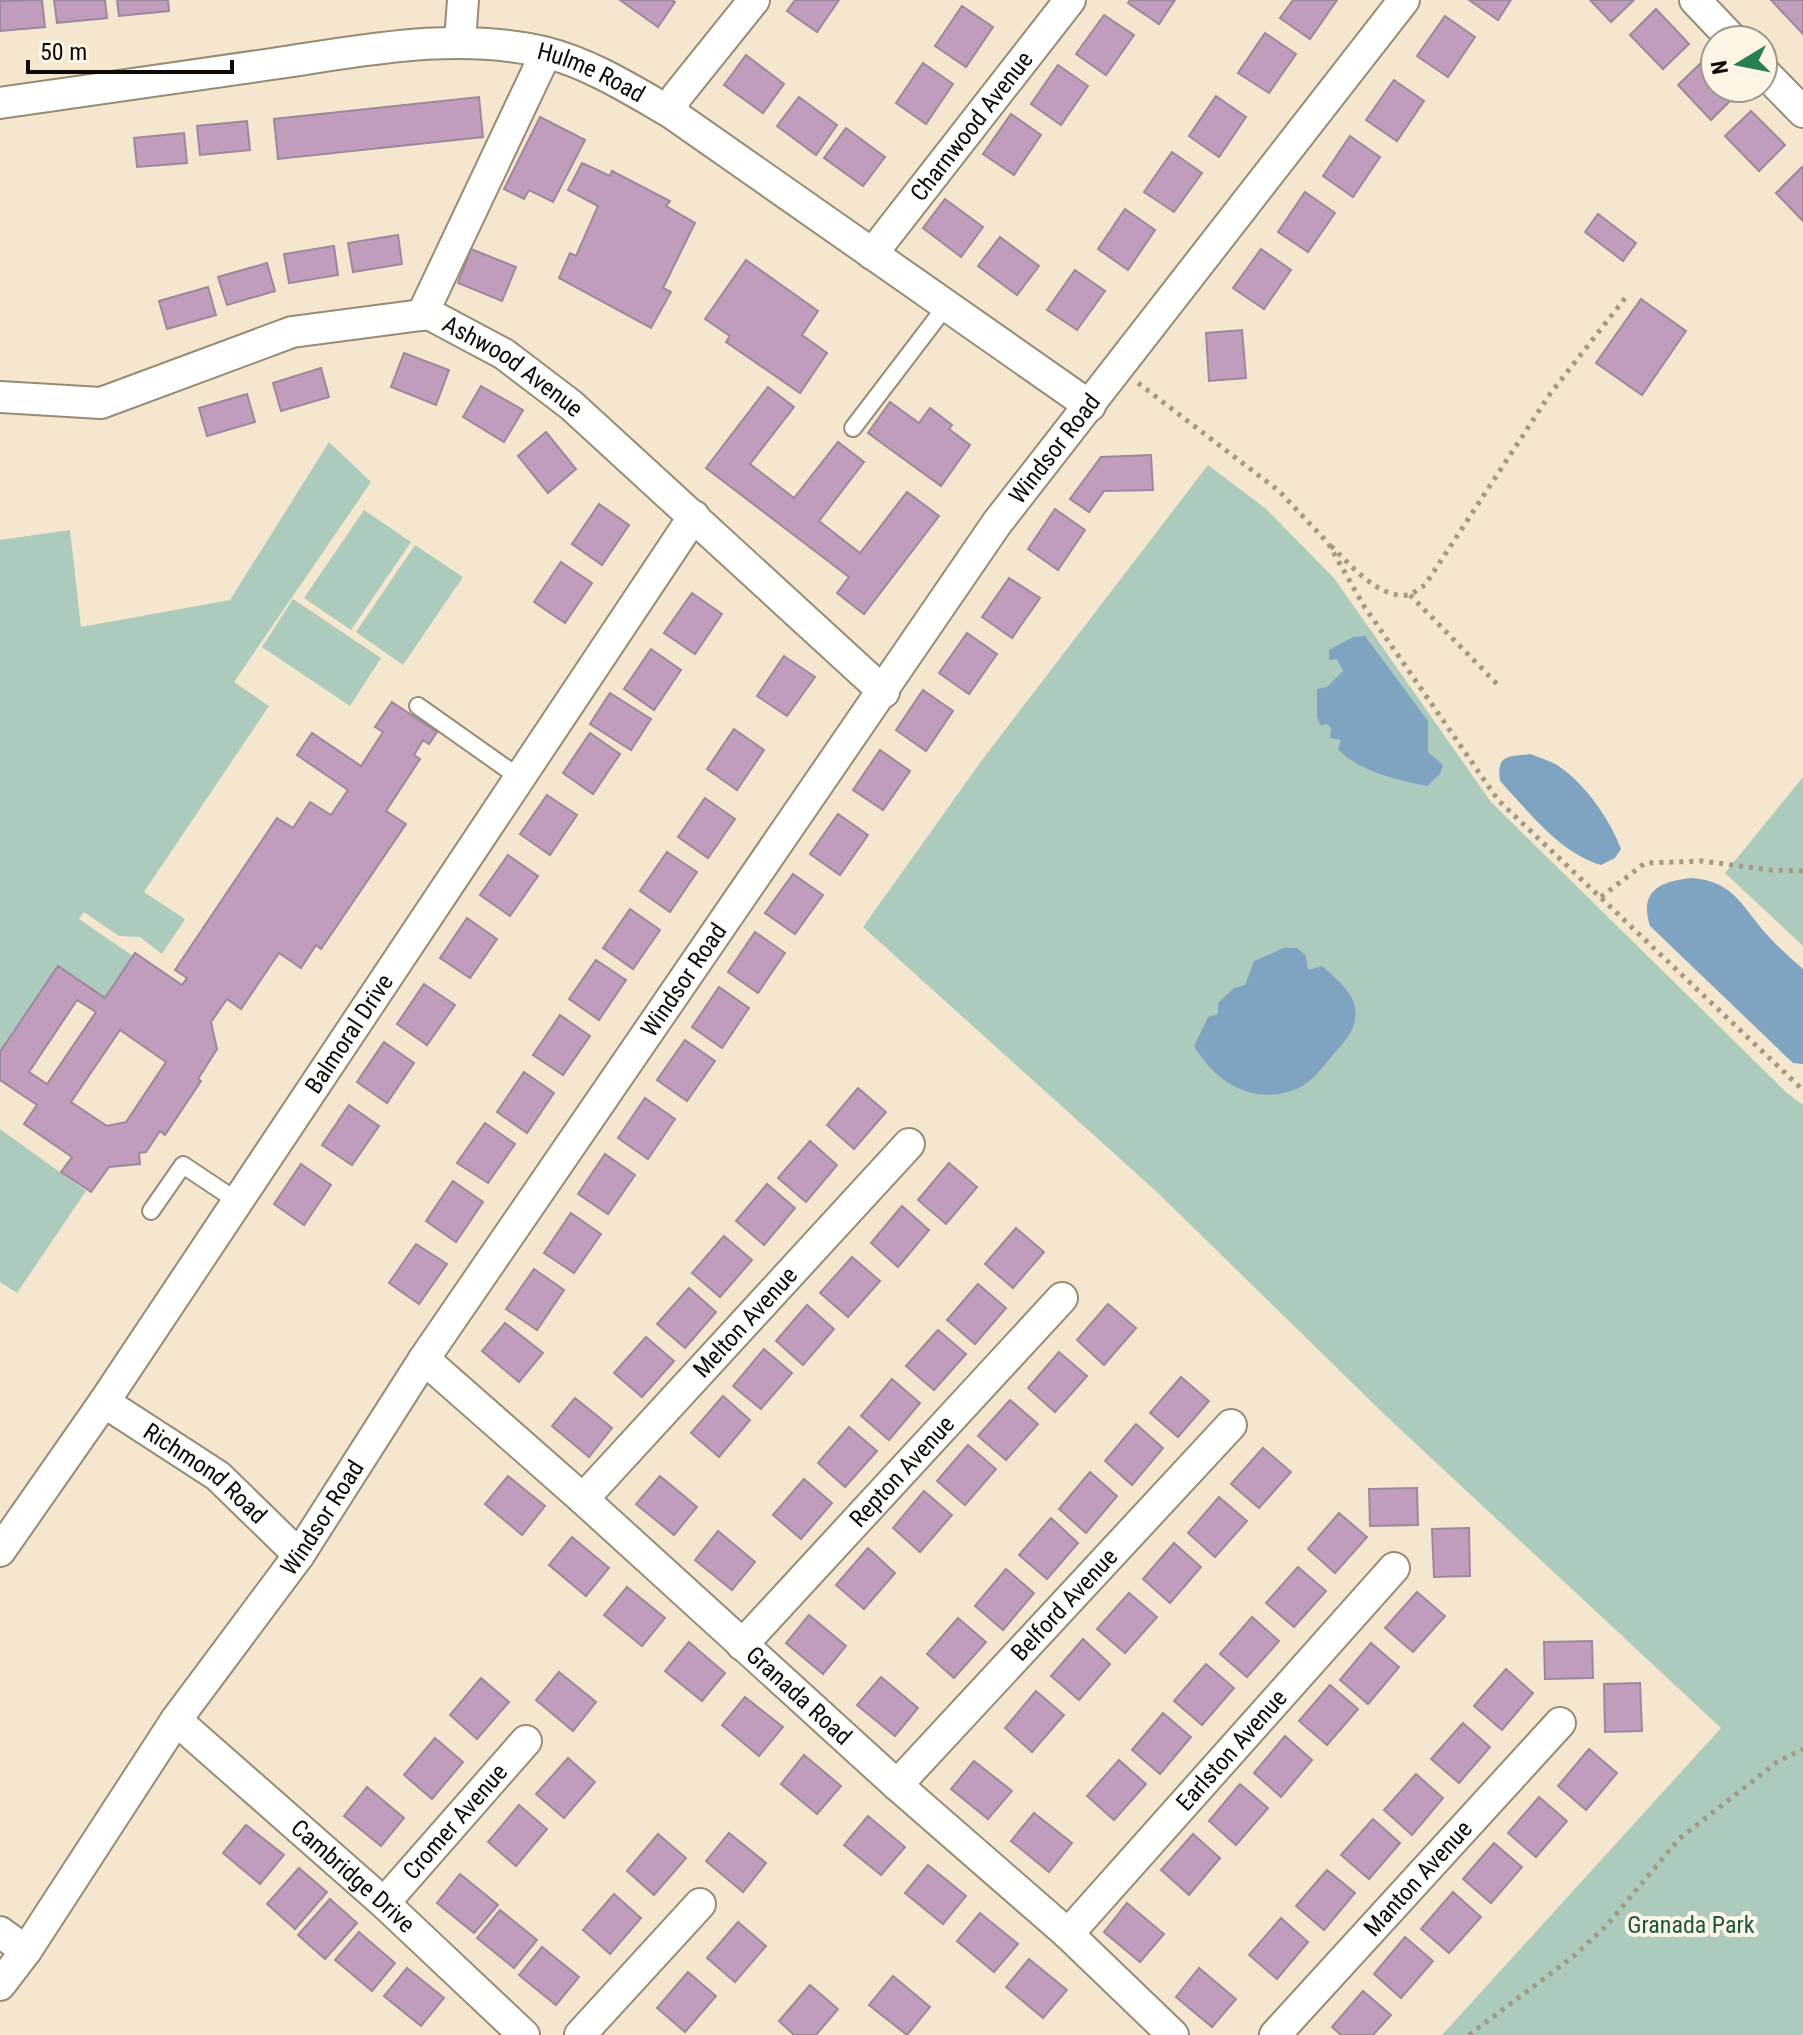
<svg xmlns="http://www.w3.org/2000/svg" width="1803" height="2035" font-family="'Roboto Condensed',sans-serif">
	<style>
		.green { fill: #adcbbc }
		.water { fill: #7fa4c2 }
		.building { fill: #c19dbd; stroke: #9d889b; stroke-width: 2; fill-rule: evenodd }
		.lines { fill: none; stroke-linecap: round; stroke-linejoin: round }
		.lane-casing { stroke: #978b74; stroke-width: 20 }
		.street-casing { stroke: #978b74; stroke-width: 34 }
		.path { stroke: #a39987; stroke-width: 5; stroke-dasharray: 4 6; stroke-linecap: butt }
		.lane { stroke: #fff; stroke-width: 16 }
		.street { stroke: #fff; stroke-width: 30 }
		.labels { text-anchor: middle; stroke-width: 8; stroke-linejoin: round; paint-order: stroke }
		.street-label { font-size: 24px; fill: #0f0b04; stroke: #fdf5e6 }
		.park-label { font-size: 24px; fill: #1a553e; stroke: #fdf5e6 }
	</style>
	<rect width="100%" height="100%" fill="#f5e7cf"/>
	<g class="green">
		<path d="M329,442l42,40 -137,200 35,24 -125,186 41,27 -23,35 -22,-17 -21,-1 -35,-24 -5,7 54,37 -28,42 -47,-31 -58,85v-512l70,-10 11,97 149,-27z"/>
		<path d="M1208,465l57,43 69,70 157,224 295,290 17,13v930h-361l279,-307 -335,-312 -228,-223 -295,-266 119,-167z"/>
		<path d="M364,510l47,32 -60,88 -47,-32z"/>
		<path d="M415,545l48,32 -60,88 -47,-33z"/>
		<path d="M293,599l88,59 -31,48 -88,-59z"/>
		<path d="M1803,777v169l-78,-73z"/>
		<path d="M0,1129l86,62 -69,102 -17,-11z"/>
	</g>
	<g class="water">
		<path d="M1365,636l63,85v31l15,13 -3,9 -13,12c-29,-6 -68,-14 -89,-37l3,-9 -11,-2 1,-10 -4,-4 -6,2 -4,-8v-29l10,-2 16,-16 -6,-12 -8,1v-10l24,-13z"/>
		<path d="M1530,754c10,4 22,7 30,13 25,17 51,54 61,82l-6,9 -14,7c-41,-12 -72,-53 -101,-84 -4,-27 8,-24 30,-27z"/>
		<path d="M1690,878c46,2 53,32 81,61 10,11 21,20 32,30v95l-10,-1 -143,-137c-11,-35 9,-44 40,-48z"/>
		<path d="M1284,948h13l9,8 2,14 14,-4c12,11 31,25 33,42 3,21 -10,33 -23,48 -9,11 -22,28 -35,33 -44,17 -81,-6 -103,-43l14,-29 10,-3v-11l16,-15 11,-3 9,-24z"/>
	</g>
	<g class="building">
		<path d="M42,0l3,27 -45,4v-30z"/>
		<path d="M54,0h51l2,18 -50,5z"/>
		<path d="M117,0h51l1,11 -50,5z"/>
		<path d="M620,0h52l3,2 -17,25z"/>
		<path d="M795,0h44l-22,32 -30,-21z"/>
		<path d="M1130,0h45l-16,24 -31,-21z"/>
		<path d="M1293,0h44l-27,39 -30,-21z"/>
		<path d="M1469,0h42l-13,20z"/>
		<path d="M1590,0h44l-23,22z"/>
		<path d="M1771,0h32v34z"/>
		<path d="M962,6l31,21 -27,40 -31,-21z"/>
		<path d="M1656,9l33,35 -26,25 -33,-34z"/>
		<path d="M1104,15l30,20 -28,40 -30,-21z"/>
		<path d="M1445,16l30,21 -27,40 -31,-21z"/>
		<path d="M1265,33l31,21 -27,39 -31,-20z"/>
		<path d="M746,55l38,29 -21,29 -39,-28z"/>
		<path d="M1704,60l11,11v17h16l6,6 -26,26 -33,-35z"/>
		<path d="M923,63l30,21 -27,40 -30,-21z"/>
		<path d="M1058,65l30,21 -27,39 -30,-21z"/>
		<path d="M1394,80l30,21 -27,40 -31,-21z"/>
		<path d="M1216,96l30,21 -27,40 -30,-21z"/>
		<path d="M479,97l4,40 -205,22 -4,-40z"/>
		<path d="M799,97l38,28 -21,30 -39,-29z"/>
		<path d="M1751,111l34,34 -26,26 -34,-35z"/>
		<path d="M1011,114l30,21 -27,40 -31,-21z"/>
		<path d="M540,117l45,23 -32,62 -24,-12 -5,9 -20,-10z"/>
		<path d="M247,121l3,29 -50,5 -3,-29z"/>
		<path d="M846,128l39,29 -22,29 -39,-28z"/>
		<path d="M184,133l3,30 -50,4 -3,-29z"/>
		<path d="M1350,136l30,21 -27,40 -30,-21z"/>
		<path d="M1172,152l30,21 -28,39 -30,-20z"/>
		<path d="M582,163l28,13 2,-5 58,30 -4,5 29,17 -32,65 8,4 -20,36 -92,-50 11,-25 6,3 22,-50 -30,-16z"/>
		<path d="M1802,167l1,1v53l-27,-28z"/>
		<path d="M1305,192l30,21 -27,39 -30,-20z"/>
		<path d="M945,199l38,28 -22,30 -38,-29z"/>
		<path d="M1125,209l30,21 -27,40 -30,-21z"/>
		<path d="M1598,214l38,29 -13,18 -38,-29z"/>
		<path d="M398,235l4,29 -49,8 -5,-29z"/>
		<path d="M1000,237l39,29 -22,29 -39,-29z"/>
		<path d="M334,246l4,29 -49,8 -5,-29z"/>
		<path d="M471,249l45,18 -14,34 -44,-18z"/>
		<path d="M1261,249l30,21 -27,39 -31,-21z"/>
		<path d="M746,260l72,51 -16,24 25,18 -27,40 -74,-51 4,-6 -25,-17z"/>
		<path d="M267,263l8,28 -48,14 -9,-28z"/>
		<path d="M1075,270l30,21 -28,39 -30,-20z"/>
		<path d="M208,287l8,28 -49,14 -8,-28z"/>
		<path d="M1641,299l45,32 -44,64 -46,-32z"/>
		<path d="M1242,330l4,48 -37,3 -3,-48z"/>
		<path d="M404,353l45,17 -13,35 -45,-18z"/>
		<path d="M321,368l8,29 -48,14 -8,-28z"/>
		<path d="M481,386l42,24 -19,32 -41,-25z"/>
		<path d="M768,387l26,20 -44,57 44,34 44,-56 26,20 -45,59 41,32 47,-61 32,24 -75,98 -27,-21 12,-16 -143,-109z"/>
		<path d="M247,394l8,28 -48,14 -8,-28z"/>
		<path d="M890,402l29,21 11,-15 22,17 -3,4 21,16 -29,41 -73,-53z"/>
		<path d="M546,432l30,37 -28,24 -30,-37z"/>
		<path d="M1151,455l2,35 -49,1 -15,21 -19,-13 31,-42z"/>
		<path d="M599,504l30,21 -27,40 -30,-21z"/>
		<path d="M1055,509l30,21 -27,40 -30,-21z"/>
		<path d="M561,562l31,21 -27,40 -31,-21z"/>
		<path d="M1009,578l31,20 -28,40 -30,-21z"/>
		<path d="M692,593l30,21 -27,40 -31,-21z"/>
		<path d="M967,633l30,21 -28,40 -30,-21z"/>
		<path d="M651,649l30,21 -27,40 -30,-21z"/>
		<path d="M784,656l31,21 -28,39 -30,-20z"/>
		<path d="M923,690l30,21 -27,40 -30,-21z"/>
		<path d="M610,693l41,26 -20,31 -41,-26z"/>
		<path d="M392,702l45,30 -8,12 -6,-4 -9,15 6,4 -34,52 20,13 -85,125 -5,-4 -15,23 -22,-15 -38,56 -14,-10 -16,23 6,27 -19,30 3,2 -36,54 -5,-4 -14,21 -7,1 1,11 -31,3 -18,25 -30,-20 11,-15 -48,-33 13,-19 -37,-25v-28l58,-86 47,32 30,-45 47,32 5,-7 -12,-8 102,-152 16,10 17,-26 21,13 17,-25 -51,-35 15,-22 49,33 22,-34 -8,-5zM77,1000l19,12 -49,72 -18,-12zM120,1030l46,32 -40,60 -19,4 -36,-24z"/>
		<path d="M734,729l30,21 -27,40 -30,-21z"/>
		<path d="M590,733l30,21 -27,40 -30,-21z"/>
		<path d="M880,750l30,21 -27,39 -30,-20z"/>
		<path d="M547,795l30,20 -27,40 -30,-21z"/>
		<path d="M705,798l30,21 -27,39 -30,-21z"/>
		<path d="M838,814l30,21 -28,40 -30,-21z"/>
		<path d="M667,852l30,20 -27,40 -30,-21z"/>
		<path d="M508,855l30,21 -28,40 -30,-21z"/>
		<path d="M793,874l30,21 -28,39 -30,-21z"/>
		<path d="M630,909l30,21 -27,39 -30,-21z"/>
		<path d="M467,918l30,21 -27,39 -30,-20z"/>
		<path d="M755,932l30,21 -27,40 -30,-21z"/>
		<path d="M596,960l30,20 -27,40 -30,-21z"/>
		<path d="M424,984l31,21 -28,40 -30,-21z"/>
		<path d="M719,987l30,21 -27,40 -30,-21z"/>
		<path d="M560,1015l30,21 -27,39 -30,-20z"/>
		<path d="M685,1040l30,21 -28,40 -30,-21z"/>
		<path d="M384,1042l30,21 -27,40 -30,-21z"/>
		<path d="M524,1072l30,21 -27,40 -30,-21z"/>
		<path d="M858,1088l28,24 -32,37 -27,-24z"/>
		<path d="M645,1098l30,21 -27,40 -30,-21z"/>
		<path d="M349,1105l30,21 -27,39 -30,-20z"/>
		<path d="M485,1123l30,21 -27,39 -31,-20z"/>
		<path d="M810,1141l27,24 -31,37 -28,-24z"/>
		<path d="M605,1154l30,21 -27,39 -30,-20z"/>
		<path d="M949,1163l28,24 -31,37 -28,-24z"/>
		<path d="M301,1164l30,21 -27,40 -30,-21z"/>
		<path d="M453,1181l30,21 -27,40 -30,-21z"/>
		<path d="M767,1184l28,24 -31,37 -28,-24z"/>
		<path d="M902,1206l27,24 -31,37 -27,-24z"/>
		<path d="M571,1213l30,21 -27,39 -30,-20z"/>
		<path d="M1016,1228l28,24 -31,36 -28,-24z"/>
		<path d="M724,1236l28,24 -32,37 -28,-24z"/>
		<path d="M416,1244l31,20 -28,40 -30,-21z"/>
		<path d="M852,1257l28,24 -32,36 -28,-24z"/>
		<path d="M534,1269l30,21 -27,40 -31,-21z"/>
		<path d="M978,1284l28,24 -31,36 -28,-24z"/>
		<path d="M689,1288l27,24 -31,36 -28,-24z"/>
		<path d="M1108,1304l28,24 -32,37 -27,-25z"/>
		<path d="M807,1305l27,24 -31,36 -27,-24z"/>
		<path d="M505,1323l38,30 -24,29 -37,-31z"/>
		<path d="M938,1330l28,24 -32,36 -28,-24z"/>
		<path d="M646,1337l28,24 -32,36 -28,-24z"/>
		<path d="M764,1349l28,24 -31,36 -28,-23z"/>
		<path d="M1059,1352l28,24 -32,36 -27,-24z"/>
		<path d="M1181,1377l28,24 -31,36 -28,-24z"/>
		<path d="M892,1379l28,24 -31,37 -28,-24z"/>
		<path d="M723,1396l27,24 -31,37 -28,-24z"/>
		<path d="M575,1398l37,30 -23,29 -37,-31z"/>
		<path d="M1010,1400l28,24 -32,36 -28,-24z"/>
		<path d="M1136,1424l27,24 -31,37 -27,-24z"/>
		<path d="M849,1427l28,24 -32,36 -27,-24z"/>
		<path d="M968,1445l28,24 -31,36 -28,-24z"/>
		<path d="M1263,1448l28,24 -32,36 -28,-24z"/>
		<path d="M1090,1472l27,24 -31,37 -27,-24z"/>
		<path d="M508,1476l37,30 -23,29 -37,-31z"/>
		<path d="M660,1476l37,31 -23,28 -38,-31z"/>
		<path d="M804,1479l28,24 -31,36 -28,-24z"/>
		<path d="M1417,1488l1,37 -48,1 -1,-37z"/>
		<path d="M924,1491l28,24 -32,37 -27,-24z"/>
		<path d="M1219,1497l28,24 -32,36 -27,-24z"/>
		<path d="M1339,1513l28,24 -32,36 -27,-24z"/>
		<path d="M1051,1518l27,25 -31,36 -28,-24z"/>
		<path d="M1469,1528l1,48 -36,1 -2,-48z"/>
		<path d="M718,1531l37,31 -23,28 -37,-30z"/>
		<path d="M572,1537l37,31 -23,28 -37,-31z"/>
		<path d="M1174,1543l27,24 -31,36 -27,-24z"/>
		<path d="M868,1548l27,25 -31,36 -28,-24z"/>
		<path d="M1298,1567l28,24 -32,36 -28,-24z"/>
		<path d="M1006,1569l28,24 -31,37 -28,-24z"/>
		<path d="M627,1587l38,31 -23,28 -38,-31z"/>
		<path d="M1417,1592l28,24 -32,36 -28,-24z"/>
		<path d="M1129,1593l28,24 -32,36 -28,-24z"/>
		<path d="M809,1615l37,31 -23,28 -37,-31z"/>
		<path d="M1252,1617l27,24 -32,36 -27,-23z"/>
		<path d="M958,1618l28,24 -32,36 -27,-24z"/>
		<path d="M1083,1639l27,25 -31,36 -28,-24z"/>
		<path d="M1592,1641l1,37 -48,1 -1,-37z"/>
		<path d="M689,1642l36,31 -23,28 -37,-30z"/>
		<path d="M1371,1643l28,24 -31,37 -28,-24z"/>
		<path d="M1206,1664l28,24 -32,37 -28,-24z"/>
		<path d="M1506,1669l27,24 -31,37 -28,-24z"/>
		<path d="M559,1672l37,30 -23,29 -37,-31z"/>
		<path d="M881,1677l37,31 -23,28 -38,-31z"/>
		<path d="M481,1678l28,24 -32,37 -27,-24z"/>
		<path d="M1640,1683l2,48 -37,1 -1,-48z"/>
		<path d="M1330,1685l28,24 -31,36 -28,-24z"/>
		<path d="M1036,1691l28,24 -32,37 -27,-24z"/>
		<path d="M745,1697l38,30 -24,29 -37,-31z"/>
		<path d="M1163,1713l28,24 -31,37 -28,-24z"/>
		<path d="M1463,1723l27,24 -31,36 -28,-24z"/>
		<path d="M1285,1736l27,24 -31,37 -27,-24z"/>
		<path d="M435,1738l28,24 -31,37 -28,-24z"/>
		<path d="M1589,1749l28,24 -31,37 -28,-24z"/>
		<path d="M804,1755l37,31 -24,28 -36,-30z"/>
		<path d="M568,1758l27,24 -31,36 -28,-24z"/>
		<path d="M1119,1760l27,24 -32,36 -27,-24z"/>
		<path d="M974,1761l38,30 -24,28 -37,-30z"/>
		<path d="M1416,1774l27,24 -31,37 -28,-25z"/>
		<path d="M1240,1784l28,24 -32,37 -27,-24z"/>
		<path d="M367,1787l37,31 -23,28 -37,-30z"/>
		<path d="M1539,1797l28,24 -31,36 -28,-24z"/>
		<path d="M519,1805l28,24 -31,37 -28,-24z"/>
		<path d="M1034,1813l38,30 -23,29 -38,-31z"/>
		<path d="M868,1816l37,31 -24,28 -37,-30z"/>
		<path d="M1373,1819l27,24 -31,36 -28,-24z"/>
		<path d="M246,1825l38,30 -24,29 -37,-31z"/>
		<path d="M729,1833l37,30 -23,29 -37,-31z"/>
		<path d="M658,1834l28,24 -32,37 -27,-24z"/>
		<path d="M1193,1834l27,24 -31,37 -28,-25z"/>
		<path d="M1494,1843l28,24 -31,36 -28,-24z"/>
		<path d="M928,1865l38,31 -23,28 -38,-31z"/>
		<path d="M299,1868l28,24 -32,37 -28,-25z"/>
		<path d="M1327,1870l28,23 -31,37 -28,-24z"/>
		<path d="M460,1874l38,31 -24,28 -37,-30z"/>
		<path d="M1453,1892l28,25 -32,36 -28,-24z"/>
		<path d="M614,1894l27,24 -31,36 -27,-24z"/>
		<path d="M330,1899l27,24 -32,36 -27,-24z"/>
		<path d="M1127,1903l37,31 -24,28 -36,-30z"/>
		<path d="M500,1910l37,30 -23,28 -37,-30z"/>
		<path d="M980,1913l38,31 -24,28 -37,-31z"/>
		<path d="M1281,1918l27,24 -31,37 -28,-24z"/>
		<path d="M738,1922l28,24 -31,36 -28,-24z"/>
		<path d="M359,1932l36,31 -23,28 -37,-31z"/>
		<path d="M1405,1937l28,24 -32,37 -27,-24z"/>
		<path d="M542,1947l37,30 -23,28 -37,-30z"/>
		<path d="M1029,1959l38,31 -24,28 -37,-31z"/>
		<path d="M407,1968l37,30 -23,28 -37,-30z"/>
		<path d="M1199,1968l37,31 -24,28 -36,-30z"/>
		<path d="M688,1972l28,24 -31,36 -28,-24z"/>
		<path d="M893,1976l37,31 -23,28 -38,-30z"/>
		<path d="M810,1985l28,24 -22,26h-22l-15,-14z"/>
		<path d="M1363,1991l28,24 -18,20h-32l-9,-8z"/>
	</g>
	<g class="lines">
		<g class="lane-casing">
			<g id="lane">
				<path d="M853,428l93,-122"/>
				<path d="M418,706l102,72"/>
				<path d="M151,1211l32,-46 54,36"/>
			</g>
		</g>
		<g class="street-casing">
			<g id="street">
				<path d="M1695,0l38,40"/>
				<path d="M460,41l3,-41"/>
				<path d="M1763,71l40,41"/>
				<path id="s1" d="M0,103c91,-13 181,-26 272,-39 90,-13 181,-33 272,-12 45,11 86,37 126,60l420,294"/>
				<path d="M670,112l7,-16 77,-96"/>
				<path id="s2" d="M872,254l198,-254"/>
				<path d="M422,315l124,-262"/>
				<path id="s3" d="M0,397l101,6 191,-71 137,-18 75,40 67,51 313,287"/>
				<path id="s4" d="M424,1359l159,140 314,286 171,149 105,101"/>
				<path id="s5" d="M104,1402l114,74 81,79"/>
				<path id="s6" d="M583,1499l326,-355"/>
				<path id="s7" d="M0,1551l104,-149 590,-886"/>
				<path id="s8" d="M742,1645l320,-347"/>
				<path id="s9" d="M176,1720l208,183 140,132"/>
				<path id="s10" d="M897,1785l334,-360"/>
				<path id="s11" d="M384,1903l142,-162"/>
				<path d="M0,1932l26,19"/>
				<path id="s12" d="M1068,1934l326,-366"/>
				<path id="s13" d="M0,1985l26,-34 150,-231 123,-165 125,-196 573,-836 407,-523"/>
				<path d="M580,2035l120,-131"/>
				<path id="s14" d="M1275,2035l285,-312"/>
			</g>
		</g>
		<g class="path">
			<path d="M1138,383l141,108 49,52 36,63 134,194 305,290"/>
			<path d="M1331,546c19,18 47,53 77,49 5,-1 12,-7 17,-10l125,-191 76,-97"/>
			<path d="M1410,595l90,92"/>
			<path d="M1601,897l44,-34 56,-2 70,9 32,1"/>
			<path d="M1469,2035l105,-79 33,-31 72,-86 98,-77 26,-13"/>
		</g>
		<use href="#lane" class="lane"/>
		<use href="#street" class="street"/>
	</g>
	<g class="labels">
		<g class="street-label">
			<text dy="8" stroke="none"><textPath href="#s1" startOffset="600">Hulme Road</textPath></text>
			<text dy="8" stroke="none"><textPath href="#s2" startOffset="162">Charnwood Avenue</textPath></text>
			<text dy="8" stroke="none"><textPath href="#s3" startOffset="542">Ashwood Avenue</textPath></text>
			<text dy="8" stroke="none"><textPath href="#s13" startOffset="1864">Windsor Road</textPath></text>
			<text dy="8" stroke="none"><textPath href="#s13" startOffset="1216">Windsor Road</textPath></text>
			<text dy="8" stroke="none"><textPath href="#s7" startOffset="624">Balmoral Drive</textPath></text>
			<text dy="8" stroke="none"><textPath href="#s6" startOffset="240">Melton Avenue</textPath></text>
			<text dy="8" stroke="none"><textPath href="#s8" startOffset="236">Repton Avenue</textPath></text>
			<text dy="8" stroke="none"><textPath href="#s5" startOffset="124">Richmond Road</textPath></text>
			<text dy="8" stroke="none"><textPath href="#s13" startOffset="568">Windsor Road</textPath></text>
			<text dy="8" stroke="none"><textPath href="#s10" startOffset="246">Belford Avenue</textPath></text>
			<text dy="8" stroke="none"><textPath href="#s4" startOffset="504">Granada Road</textPath></text>
			<text dy="8" stroke="none"><textPath href="#s12" startOffset="246">Earlston Avenue</textPath></text>
			<text dy="8" stroke="none"><textPath href="#s11" startOffset="108">Cromer Avenue</textPath></text>
			<text dy="8" stroke="none"><textPath href="#s9" startOffset="236">Cambridge Drive</textPath></text>
			<text dy="8" stroke="none"><textPath href="#s14" startOffset="212">Manton Avenue</textPath></text>
		</g>
		<g class="park-label">
			<text x="1691" y="1933">Granada Park</text>
		</g>
	</g>
	<g transform="translate(1739 64) rotate(260)"><circle r="38" fill="#fdf5e6" stroke="#9e978c" stroke-width="2"/>
	<path d="M0-6L14 30L0 20L-14 30Z" fill="#2a7f52"/>
	<text y="-12" font-size="22" font-weight="bold" text-anchor="middle" fill="#0f0b04">N</text>
	</g>
	<path d="M28 60v12h204v-12" fill="none" stroke="#0f0b04" stroke-width="4"/>
	<text x="40" y="60" font-size="24" fill="#0f0b04" stroke="#fdf5e6" stroke-width="6" paint-order="stroke">50 m</text>
</svg>
